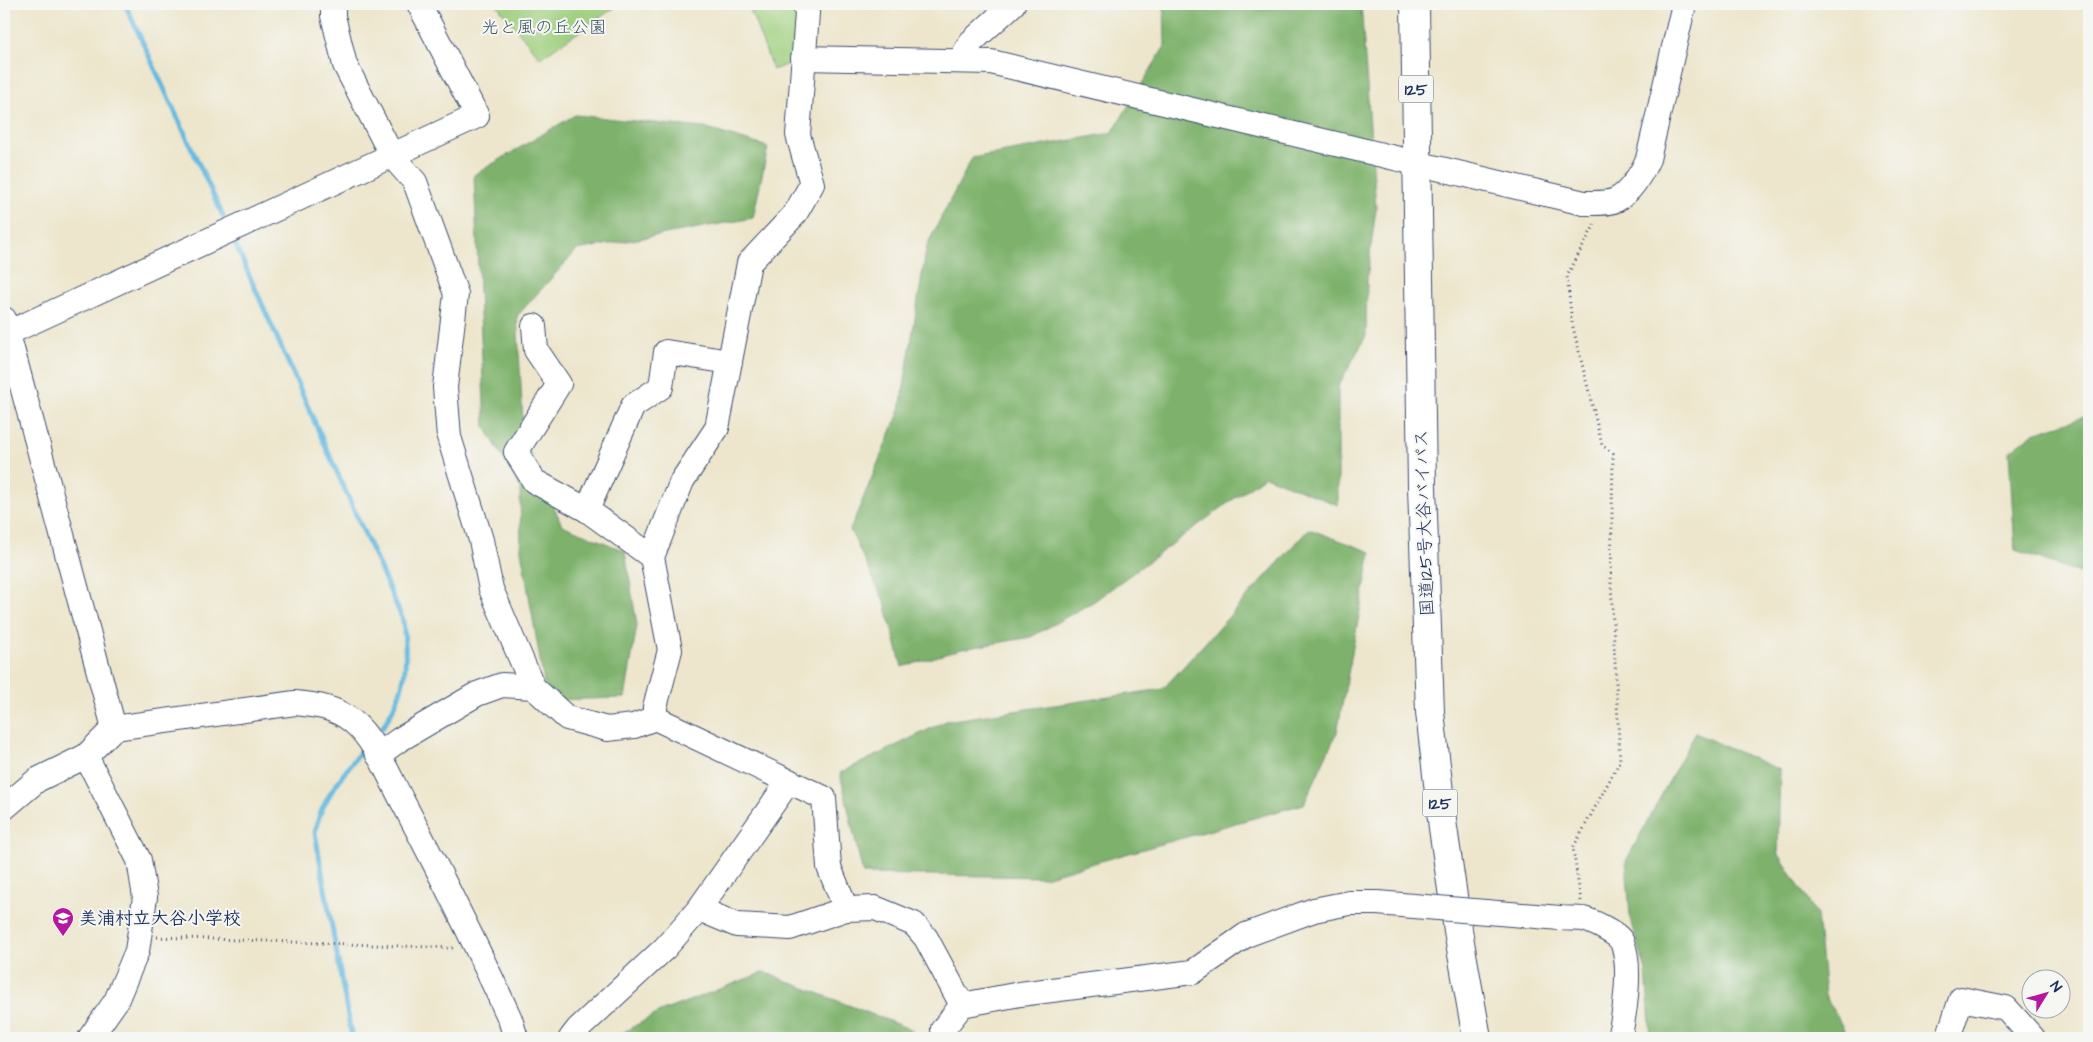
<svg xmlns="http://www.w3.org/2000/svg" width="2093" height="1042" font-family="'Architects Daughter','Klee One',sans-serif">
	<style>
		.green { fill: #9ecf7d; stroke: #5c7f6e }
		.forest { fill: #7eb26c; stroke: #4c7065 }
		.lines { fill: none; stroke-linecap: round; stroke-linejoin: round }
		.stream { stroke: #64b9e0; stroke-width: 5 }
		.minor-casing { stroke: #3a4a6e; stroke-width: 26 }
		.highway-casing { stroke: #3a4a6e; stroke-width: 30 }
		.path { stroke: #3a4a6e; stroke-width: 3; stroke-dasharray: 1 4; stroke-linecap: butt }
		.minor { stroke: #fff; stroke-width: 24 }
		.highway { stroke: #fff; stroke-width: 28 }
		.minor-bridge-casing { stroke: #3a4a6e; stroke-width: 26; stroke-linecap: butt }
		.minor-bridge { stroke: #fff; stroke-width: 24 }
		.labels { text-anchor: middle; stroke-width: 4; stroke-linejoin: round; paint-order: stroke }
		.shield { fill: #f6f6f2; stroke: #5d6b8a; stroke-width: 1 }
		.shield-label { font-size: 16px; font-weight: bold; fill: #1b2f5e }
		.park-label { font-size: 18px; fill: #3c5766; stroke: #f6f6f2 }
		.street-label { font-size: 18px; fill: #1b2f5e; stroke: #f6f6f2 }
		.poi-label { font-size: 18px; font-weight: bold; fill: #1b2f5e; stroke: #f6f6f2; text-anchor: start }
	</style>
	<rect width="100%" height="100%" fill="#f6f6f2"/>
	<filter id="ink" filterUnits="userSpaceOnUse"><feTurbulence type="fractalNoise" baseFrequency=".02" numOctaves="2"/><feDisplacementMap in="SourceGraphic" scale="10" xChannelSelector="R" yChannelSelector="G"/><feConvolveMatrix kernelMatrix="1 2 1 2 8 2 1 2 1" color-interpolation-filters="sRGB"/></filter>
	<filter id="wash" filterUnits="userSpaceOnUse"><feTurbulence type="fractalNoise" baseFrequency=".0096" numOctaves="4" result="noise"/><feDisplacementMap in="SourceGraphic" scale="20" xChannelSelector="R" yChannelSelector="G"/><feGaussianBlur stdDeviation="1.12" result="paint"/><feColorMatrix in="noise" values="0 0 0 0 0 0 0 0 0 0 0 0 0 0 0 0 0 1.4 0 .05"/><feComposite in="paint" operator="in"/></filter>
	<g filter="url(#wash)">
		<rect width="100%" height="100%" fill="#ede6cc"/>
		<g class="green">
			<path d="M496,4h124l-80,54z"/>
			<path d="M748,4h57l-2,54 -30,12z"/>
		</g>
		<g class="forest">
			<path d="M1164,4h197l15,204 -9,71 -1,57 -28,51v118l-73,-29 -172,126 -62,35 -69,12 -60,18 -17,-64 -35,-73 50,-120 27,-165 45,-87 140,-25 53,-87z"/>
			<path d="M575,115l129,13 64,19 -15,71 -176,32 -60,66 7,124 38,85 63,26 12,74 -12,73 -78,2 -26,-150 -1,-63 -35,-60 -11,-252z"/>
			<path d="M2087,416l2,1v159l-74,-26 -6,-98 25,-19z"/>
			<path d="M1309,529l62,23 -34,180 -33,72 -260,73 -181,-3 -23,-101 106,-52 217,-32z"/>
			<path d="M1695,733l85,37 -2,83 39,62 8,81 24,42h-198l-5,-67 -16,-55 -4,-55z"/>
			<path d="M764,972l148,58v8h-299l47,-26z"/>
		</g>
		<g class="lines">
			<g class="stream">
				<path d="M125,4l98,212"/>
				<path d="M233,239l170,381c5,46 5,68 -21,108"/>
				<path d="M352,1038l-37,-205c4,-30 28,-58 46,-82"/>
			</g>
		</g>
	</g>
	<g filter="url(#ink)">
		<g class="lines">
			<g class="minor-casing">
				<g id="minor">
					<path d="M333,4v12l12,49 47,91 23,26 41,112 -11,93 4,50 32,103 10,49 42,98"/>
					<path d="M803,58l188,4 593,141c10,0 23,1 32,-3 14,-7 26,-27 32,-41l36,-155"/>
					<path d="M960,61l11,-19 42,-38"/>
					<path d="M4,319l110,409"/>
					<path d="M534,326l2,24 23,34 -43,68 18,29 53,29"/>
					<path d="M8,333l469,-217 -58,-112"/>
					<path d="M652,557l-65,-47 46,-104 28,-19 5,-35 64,10"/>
					<path d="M655,718l169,80 5,69 17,42 29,-1 39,16 12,14 36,67 58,-11 173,-22 53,-37 68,-25 35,-7h28"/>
					<path d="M378,755l21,-15 78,-46 25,-9 31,2 34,31 40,11 27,-3 21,-8v-11l15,-57 -18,-93 30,-76 35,-53 32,-165 46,-49 17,-30 -14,-49 9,-122 -2,-9"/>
					<path d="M86,756l53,104 6,37 -8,54 -21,50 -26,37"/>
					<path d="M4,808l33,-28 49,-24 28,-28 181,-25c22,2 39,4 57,18 23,18 38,58 52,83 37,71 73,142 106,215l6,19"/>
					<path d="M699,909l38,16 53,3 56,-19"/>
					<path d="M1560,918c7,1 16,0 23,1 9,2 36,15 39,23 10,23 3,72 -3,96"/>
					<path d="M571,1038l7,-9 87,-81 34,-39 90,-128"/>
					<path d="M946,1038l-3,-9 19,-24"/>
					<path d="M1948,1038l13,-39 45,9 27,30"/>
				</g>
			</g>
			<g class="highway-casing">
				<path id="highway" d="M1415,4l7,483 8,225 13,116 16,109 18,101"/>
			</g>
			<g class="path">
				<path d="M1581,901l-8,-53 47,-87 -9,-178 2,-130 -11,-8 -30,-122 -5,-47 29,-54"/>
				<path d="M157,937l299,11"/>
			</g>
			<use href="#minor" class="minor"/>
			<use href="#highway" class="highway"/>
			<g class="minor-bridge-casing">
				<path id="minor-bridge" d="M1377,903l183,15"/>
			</g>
			<use href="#minor-bridge" class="minor-bridge"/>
		</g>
	</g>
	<defs>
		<g id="school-pin" transform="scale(1.125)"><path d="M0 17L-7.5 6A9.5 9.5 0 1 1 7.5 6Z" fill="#b5179e" stroke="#f6f6f2"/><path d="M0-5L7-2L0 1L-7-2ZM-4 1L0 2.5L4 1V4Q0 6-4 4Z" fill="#fff"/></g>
	</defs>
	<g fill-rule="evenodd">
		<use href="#school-pin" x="63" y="918"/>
	</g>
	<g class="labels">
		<g class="shield">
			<rect x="1398.5" y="75.5" width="35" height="27" rx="4"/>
			<rect x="1422.5" y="789.5" width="35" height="27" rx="4"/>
		</g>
		<g class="shield-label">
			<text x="1416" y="95">125</text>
			<text x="1440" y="809">125</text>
		</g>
		<g class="park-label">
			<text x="544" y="33">光と風の丘公園</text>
		</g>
		<g class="street-label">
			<text transform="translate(1424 523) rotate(-92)" y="6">国道125号大谷バイパス</text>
		</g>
		<g class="poi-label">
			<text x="79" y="924">美浦村立大谷小学校</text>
		</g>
	</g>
	<rect width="2093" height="1042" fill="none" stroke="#f6f6f2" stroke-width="20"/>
	<g transform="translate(2046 994) rotate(53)"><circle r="24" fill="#f6f6f2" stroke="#9ea6b7"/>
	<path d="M0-4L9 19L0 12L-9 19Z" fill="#b5179e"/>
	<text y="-8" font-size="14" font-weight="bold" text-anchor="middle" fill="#1b2f5e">N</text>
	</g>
</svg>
